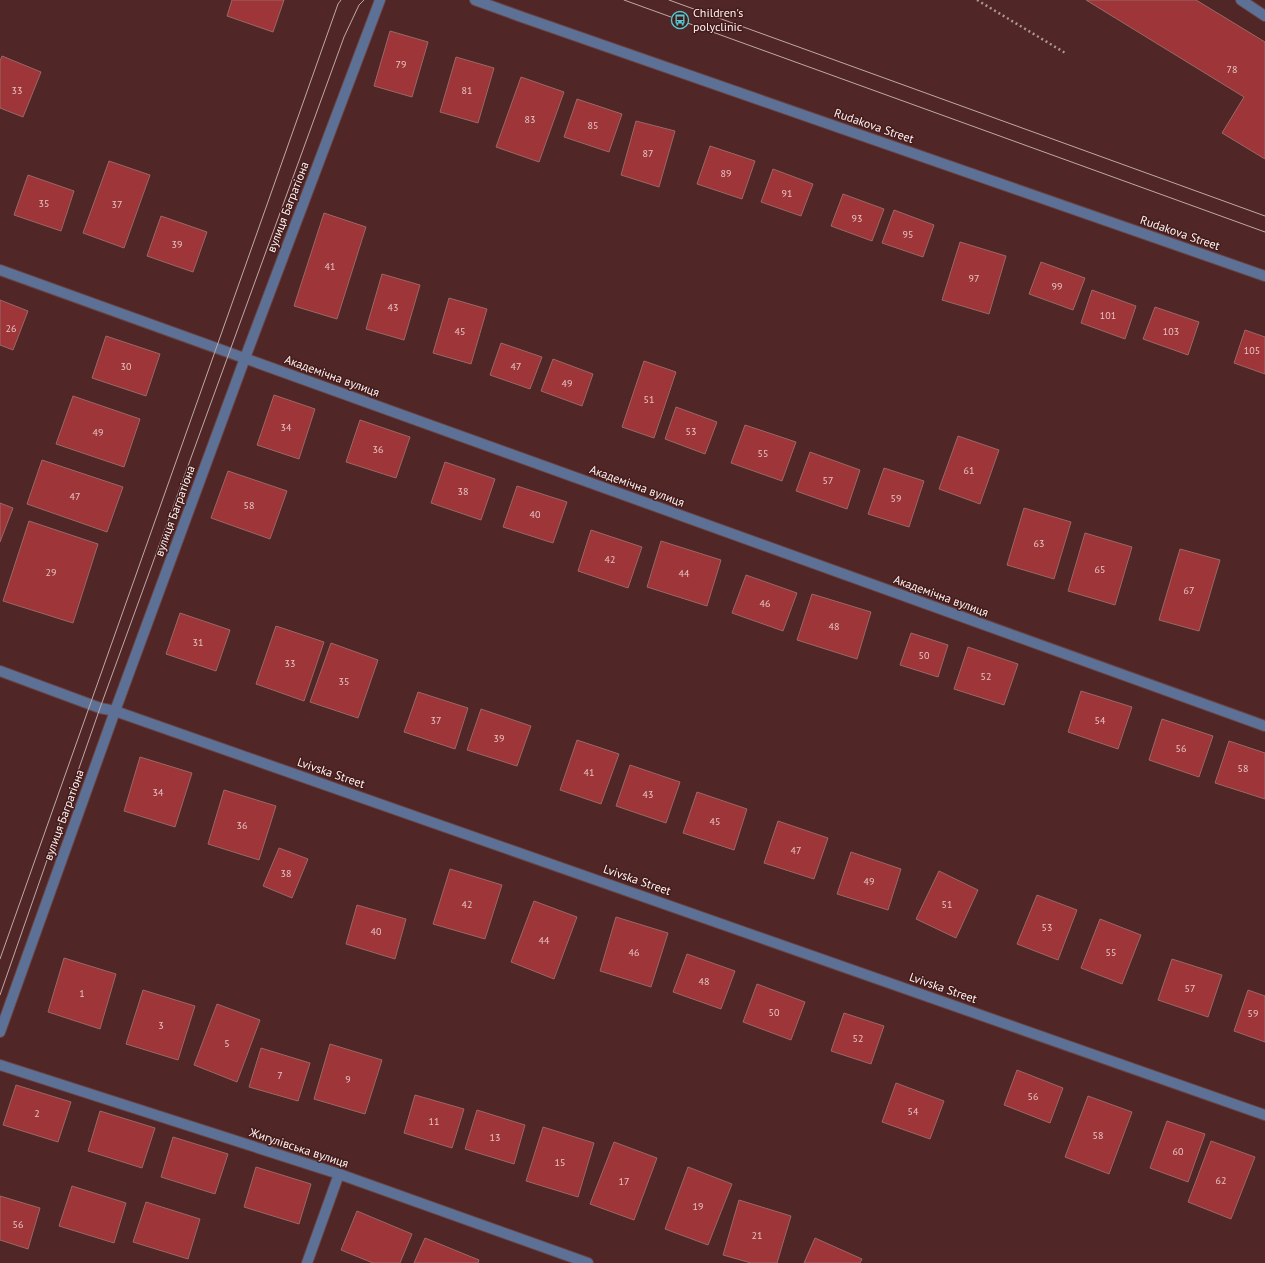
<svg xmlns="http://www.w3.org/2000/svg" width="1265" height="1263" font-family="'PT Sans',sans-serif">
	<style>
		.building { fill: #9e3538; stroke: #996866 }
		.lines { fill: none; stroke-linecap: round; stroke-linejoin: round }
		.service-casing { stroke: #694342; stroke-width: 12 }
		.pedestrian-casing { stroke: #694342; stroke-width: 12 }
		.minor-casing { stroke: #694342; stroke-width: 12 }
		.path { stroke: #af9695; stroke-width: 2.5; stroke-dasharray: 2 3; stroke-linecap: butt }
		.service { stroke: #5d7196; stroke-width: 10 }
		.pedestrian { stroke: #5d7196; stroke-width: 10 }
		.minor { stroke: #5d7196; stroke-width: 10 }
		.tram { stroke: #bfa8a8; stroke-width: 1 }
		.labels { text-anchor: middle; stroke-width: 3; stroke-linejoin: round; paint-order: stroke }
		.number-label { font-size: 10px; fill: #e5c3c3 }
		.poi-label { font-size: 12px; fill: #fdf2f1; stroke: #451c1c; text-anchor: start }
		.street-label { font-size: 12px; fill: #fdf2f1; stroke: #451c1c }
	</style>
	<rect width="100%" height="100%" fill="#512626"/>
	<g class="building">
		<path d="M232,0h52l-11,32 -46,-16z"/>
		<path d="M1086,0h110l69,42v117l-43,-26 22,-36z"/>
		<path d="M390,31l38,11 -16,55 -38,-11z"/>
		<path d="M2,56l39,16 -18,45 -23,-9v-47z"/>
		<path d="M456,57l38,11 -16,55 -38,-11z"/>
		<path d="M521,77l43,15 -25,70 -43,-15z"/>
		<path d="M577,99l45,15 -13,38 -45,-15z"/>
		<path d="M636,121l39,10 -16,56 -38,-12z"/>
		<path d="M710,146l45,15 -13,38 -45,-15z"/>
		<path d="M109,161l41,14 -26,73 -41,-15z"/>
		<path d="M773,169l40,15 -12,32 -40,-14z"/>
		<path d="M28,175l46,16 -13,40 -47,-16z"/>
		<path d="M843,194l41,15 -12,32 -41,-15z"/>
		<path d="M894,210l40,15 -11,32 -41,-14z"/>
		<path d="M324,213l42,14 -29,92 -43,-13z"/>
		<path d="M161,216l46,16 -14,40 -46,-16z"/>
		<path d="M960,242l46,14 -17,58 -47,-14z"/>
		<path d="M1041,262l44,16 -12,32 -44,-16z"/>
		<path d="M382,274l38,11 -16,55 -38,-11z"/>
		<path d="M1092,290l44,16 -11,33 -44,-16z"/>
		<path d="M449,298l38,11 -16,55 -38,-11z"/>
		<path d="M0,300l28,11 -15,39 -13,-5z"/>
		<path d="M1155,307l44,15 -11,33 -45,-16z"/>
		<path d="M1245,330l20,7v37l-31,-11z"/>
		<path d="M106,336l54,18 -14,42 -54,-18z"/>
		<path d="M501,343l41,14 -12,32 -40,-14z"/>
		<path d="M553,359l40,15 -11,32 -41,-15z"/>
		<path d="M644,361l32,11 -22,66 -32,-11z"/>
		<path d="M274,395l41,14 -16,50 -42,-14z"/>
		<path d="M73,396l67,23 -16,48 -68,-23z"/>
		<path d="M676,407l41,15 -12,32 -40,-15z"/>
		<path d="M360,420l50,17 -14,41 -50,-16z"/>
		<path d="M745,425l51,17 -14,39 -51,-18z"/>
		<path d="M958,436l41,14 -19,54 -41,-15z"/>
		<path d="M810,452l50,18 -13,39 -51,-18z"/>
		<path d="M42,460l81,27 -16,45 -80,-28z"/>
		<path d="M445,462l50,17 -14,41 -50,-17z"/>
		<path d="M884,468l40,13 -15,46 -41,-13z"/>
		<path d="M228,471l59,20 -17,48 -59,-21z"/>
		<path d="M517,486l50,16 -14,41 -50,-16z"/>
		<path d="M0,503l13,5 -13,34z"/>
		<path d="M1024,508l47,14 -17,57 -47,-14z"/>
		<path d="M29,521l69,23 -25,79 -70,-22z"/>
		<path d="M591,530l51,17 -14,41 -50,-17z"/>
		<path d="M1085,533l47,14 -17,58 -47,-14z"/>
		<path d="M661,541l60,19 -14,46 -60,-19z"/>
		<path d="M1180,549l40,11 -21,71 -40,-11z"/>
		<path d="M746,575l51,18 -14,38 -51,-18z"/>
		<path d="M812,594l59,18 -14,47 -60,-19z"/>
		<path d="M180,613l50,17 -14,41 -50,-17z"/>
		<path d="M276,626l48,16 -20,59 -48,-17z"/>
		<path d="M911,633l37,12 -10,32 -38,-12z"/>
		<path d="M331,643l47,17 -20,58 -48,-16z"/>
		<path d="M968,647l50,17 -14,41 -50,-16z"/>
		<path d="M1081,691l51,16 -14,42 -50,-17z"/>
		<path d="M418,692l50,16 -13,41 -51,-17z"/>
		<path d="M481,709l50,17 -14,40 -50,-16z"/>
		<path d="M1162,719l51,17 -14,41 -50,-17z"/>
		<path d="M577,740l42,14 -18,50 -41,-14z"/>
		<path d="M1229,741l36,12v46l-50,-16z"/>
		<path d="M140,757l52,16 -17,54 -51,-16z"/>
		<path d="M630,765l50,17 -14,41 -50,-17z"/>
		<path d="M224,790l52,16 -17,54 -51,-16z"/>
		<path d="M697,792l50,17 -13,41 -51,-17z"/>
		<path d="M778,821l50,17 -14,41 -50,-16z"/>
		<path d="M279,848l29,11 -16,39 -29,-12z"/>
		<path d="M851,852l50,17 -13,41 -51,-16z"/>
		<path d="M450,869l52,16 -17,54 -52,-15z"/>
		<path d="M939,871l39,19 -22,48 -40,-19z"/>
		<path d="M1037,895l40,15 -19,50 -41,-16z"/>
		<path d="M534,901l43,16 -23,62 -43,-17z"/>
		<path d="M357,905l49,14 -11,40 -49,-15z"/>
		<path d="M616,917l52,16 -17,54 -51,-16z"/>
		<path d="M1100,919l41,16 -19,49 -41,-16z"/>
		<path d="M687,954l48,17 -14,38 -48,-17z"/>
		<path d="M64,958l52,16 -16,55 -52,-17z"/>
		<path d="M1172,959l50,16 -14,42 -50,-17z"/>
		<path d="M757,984l48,18 -14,38 -48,-18z"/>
		<path d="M143,990l52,16 -17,54 -52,-16z"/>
		<path d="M1248,990l17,6v46l-31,-11z"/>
		<path d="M217,1004l43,16 -23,62 -43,-17z"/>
		<path d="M844,1013l40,13 -13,38 -40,-13z"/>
		<path d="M330,1044l52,16 -17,54 -51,-15z"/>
		<path d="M261,1048l49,15 -12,38 -49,-14z"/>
		<path d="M1017,1070l46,18 -13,35 -46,-18z"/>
		<path d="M896,1083l48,18 -14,38 -48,-17z"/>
		<path d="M16,1085l55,17 -13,40 -55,-17z"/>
		<path d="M415,1095l49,14 -12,39 -48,-15z"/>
		<path d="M1088,1096l44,16 -23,62 -44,-17z"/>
		<path d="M477,1110l48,15 -11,39 -49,-15z"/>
		<path d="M100,1111l55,17 -13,40 -54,-17z"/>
		<path d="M1167,1121l38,13 -17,48 -38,-14z"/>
		<path d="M543,1127l51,16 -16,54 -52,-16z"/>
		<path d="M173,1137l55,17 -13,40 -54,-17z"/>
		<path d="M1211,1141l44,16 -24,62 -43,-17z"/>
		<path d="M614,1142l43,16 -23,62 -44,-16z"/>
		<path d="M256,1167l55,17 -12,40 -55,-17z"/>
		<path d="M688,1167l44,17 -24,61 -43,-16z"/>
		<path d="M72,1186l54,17 -12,40 -55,-17z"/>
		<path d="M0,1196l40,12 -12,41 -28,-9z"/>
		<path d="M739,1200l52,16 -14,47h-26l-28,-8z"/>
		<path d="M146,1202l54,17 -12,40 -55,-17z"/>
		<path d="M357,1211l55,23 -12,29h-27l-32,-13z"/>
		<path d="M425,1238l54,22 -1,3h-64z"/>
		<path d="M815,1238l47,21 -2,4h-56z"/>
	</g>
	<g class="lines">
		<g class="service-casing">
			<path id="service" d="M307,1263l32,-89"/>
		</g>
		<g class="pedestrian-casing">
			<path id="pedestrian" d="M1241,0l24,16"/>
		</g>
		<g class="minor-casing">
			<g id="minor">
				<path d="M475,0l44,16 746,260"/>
				<path d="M0,270l1265,456"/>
				<path d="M0,671l100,37 15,3 1150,404"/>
				<path d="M0,1032l115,-321 130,-353 135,-358"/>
				<path d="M0,1065l339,109 249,89"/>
			</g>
		</g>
		<path class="path" d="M977,0l90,54"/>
		<use href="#service" class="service"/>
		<use href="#pedestrian" class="pedestrian"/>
		<use href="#minor" class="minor"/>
		<g class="tram">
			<path d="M624,0l641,232"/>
			<path d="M669,0l596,216"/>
			<path d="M0,959l338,-955 3,-4"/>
			<path d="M0,995l100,-287 244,-671 15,-32 5,-5"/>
		</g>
	</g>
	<defs>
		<g id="bus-ring" transform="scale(0.9)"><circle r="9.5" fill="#451c1c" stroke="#52ccd5" stroke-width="1.5"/><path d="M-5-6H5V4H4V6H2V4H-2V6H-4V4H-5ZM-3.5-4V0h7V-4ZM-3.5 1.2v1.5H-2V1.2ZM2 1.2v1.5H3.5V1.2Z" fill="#52ccd5"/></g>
	</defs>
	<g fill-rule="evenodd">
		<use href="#bus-ring" x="680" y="20"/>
	</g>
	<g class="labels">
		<g class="number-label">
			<text x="401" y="68">79</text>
			<text x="1232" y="73">78</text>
			<text x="17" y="94">33</text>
			<text x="467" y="94">81</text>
			<text x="530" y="123">83</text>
			<text x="593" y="129">85</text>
			<text x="648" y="157">87</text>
			<text x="726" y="177">89</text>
			<text x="787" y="197">91</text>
			<text x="44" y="207">35</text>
			<text x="117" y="208">37</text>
			<text x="857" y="222">93</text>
			<text x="908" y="238">95</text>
			<text x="177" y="248">39</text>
			<text x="330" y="270">41</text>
			<text x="974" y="282">97</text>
			<text x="1057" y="290">99</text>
			<text x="393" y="311">43</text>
			<text x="1108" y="319">101</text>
			<text x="11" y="332">26</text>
			<text x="460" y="335">45</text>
			<text x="1171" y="335">103</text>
			<text x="1252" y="354">105</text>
			<text x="126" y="370">30</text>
			<text x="516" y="370">47</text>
			<text x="567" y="387">49</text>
			<text x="649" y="403">51</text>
			<text x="286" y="431">34</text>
			<text x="691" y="435">53</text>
			<text x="98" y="436">49</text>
			<text x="378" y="453">36</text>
			<text x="763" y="457">55</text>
			<text x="969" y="474">61</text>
			<text x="828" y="484">57</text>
			<text x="463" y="495">38</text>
			<text x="75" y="500">47</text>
			<text x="896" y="502">59</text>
			<text x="249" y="509">58</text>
			<text x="535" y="518">40</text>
			<text x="1039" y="547">63</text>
			<text x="610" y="563">42</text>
			<text x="1100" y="573">65</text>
			<text x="51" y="576">29</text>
			<text x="684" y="577">44</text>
			<text x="1189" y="594">67</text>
			<text x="765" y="607">46</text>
			<text x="834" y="630">48</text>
			<text x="198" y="646">31</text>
			<text x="924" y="659">50</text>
			<text x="290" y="667">33</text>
			<text x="986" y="680">52</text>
			<text x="344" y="685">35</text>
			<text x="436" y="724">37</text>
			<text x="1100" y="724">54</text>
			<text x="499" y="742">39</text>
			<text x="1181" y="752">56</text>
			<text x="1243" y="772">58</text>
			<text x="589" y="776">41</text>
			<text x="158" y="796">34</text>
			<text x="648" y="798">43</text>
			<text x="715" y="825">45</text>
			<text x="242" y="829">36</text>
			<text x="796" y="854">47</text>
			<text x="286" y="877">38</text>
			<text x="869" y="885">49</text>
			<text x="467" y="908">42</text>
			<text x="947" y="908">51</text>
			<text x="1047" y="931">53</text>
			<text x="376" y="935">40</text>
			<text x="544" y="944">44</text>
			<text x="634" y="956">46</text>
			<text x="1111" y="956">55</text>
			<text x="704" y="985">48</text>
			<text x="1190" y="992">57</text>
			<text x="82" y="997">1</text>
			<text x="774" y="1016">50</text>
			<text x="1253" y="1017">59</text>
			<text x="161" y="1029">3</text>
			<text x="858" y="1042">52</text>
			<text x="227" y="1047">5</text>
			<text x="280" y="1079">7</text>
			<text x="348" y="1083">9</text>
			<text x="1033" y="1100">56</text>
			<text x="913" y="1115">54</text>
			<text x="37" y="1117">2</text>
			<text x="434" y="1125">11</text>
			<text x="1098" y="1139">58</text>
			<text x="495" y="1141">13</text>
			<text x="1178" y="1155">60</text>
			<text x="560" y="1166">15</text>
			<text x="1221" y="1184">62</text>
			<text x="624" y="1185">17</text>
			<text x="698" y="1210">19</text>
			<text x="18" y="1228">56</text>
			<text x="757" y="1239">21</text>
		</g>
		<g class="poi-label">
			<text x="693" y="17">Children's<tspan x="693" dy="14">polyclinic</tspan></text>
		</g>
		<g class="street-label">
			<text transform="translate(874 126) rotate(19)" y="4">Rudakova Street</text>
			<text transform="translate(288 207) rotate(-69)" y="4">вулиця Багратіона</text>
			<text transform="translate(1180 233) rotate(19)" y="4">Rudakova Street</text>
			<text transform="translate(332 376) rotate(20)" y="4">Академічна вулиця</text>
			<text transform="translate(637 486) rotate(20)" y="4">Академічна вулиця</text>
			<text transform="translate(175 511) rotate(-70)" y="4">вулиця Багратіона</text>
			<text transform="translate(941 596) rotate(20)" y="4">Академічна вулиця</text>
			<text transform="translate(331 773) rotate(19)" y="4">Lvivska Street</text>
			<text transform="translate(64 815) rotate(-70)" y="4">вулиця Багратіона</text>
			<text transform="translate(637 880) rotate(19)" y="4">Lvivska Street</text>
			<text transform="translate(943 988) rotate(19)" y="4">Lvivska Street</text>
			<text transform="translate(299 1148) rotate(18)" y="4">Жигулівська вулиця</text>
		</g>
	</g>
</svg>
